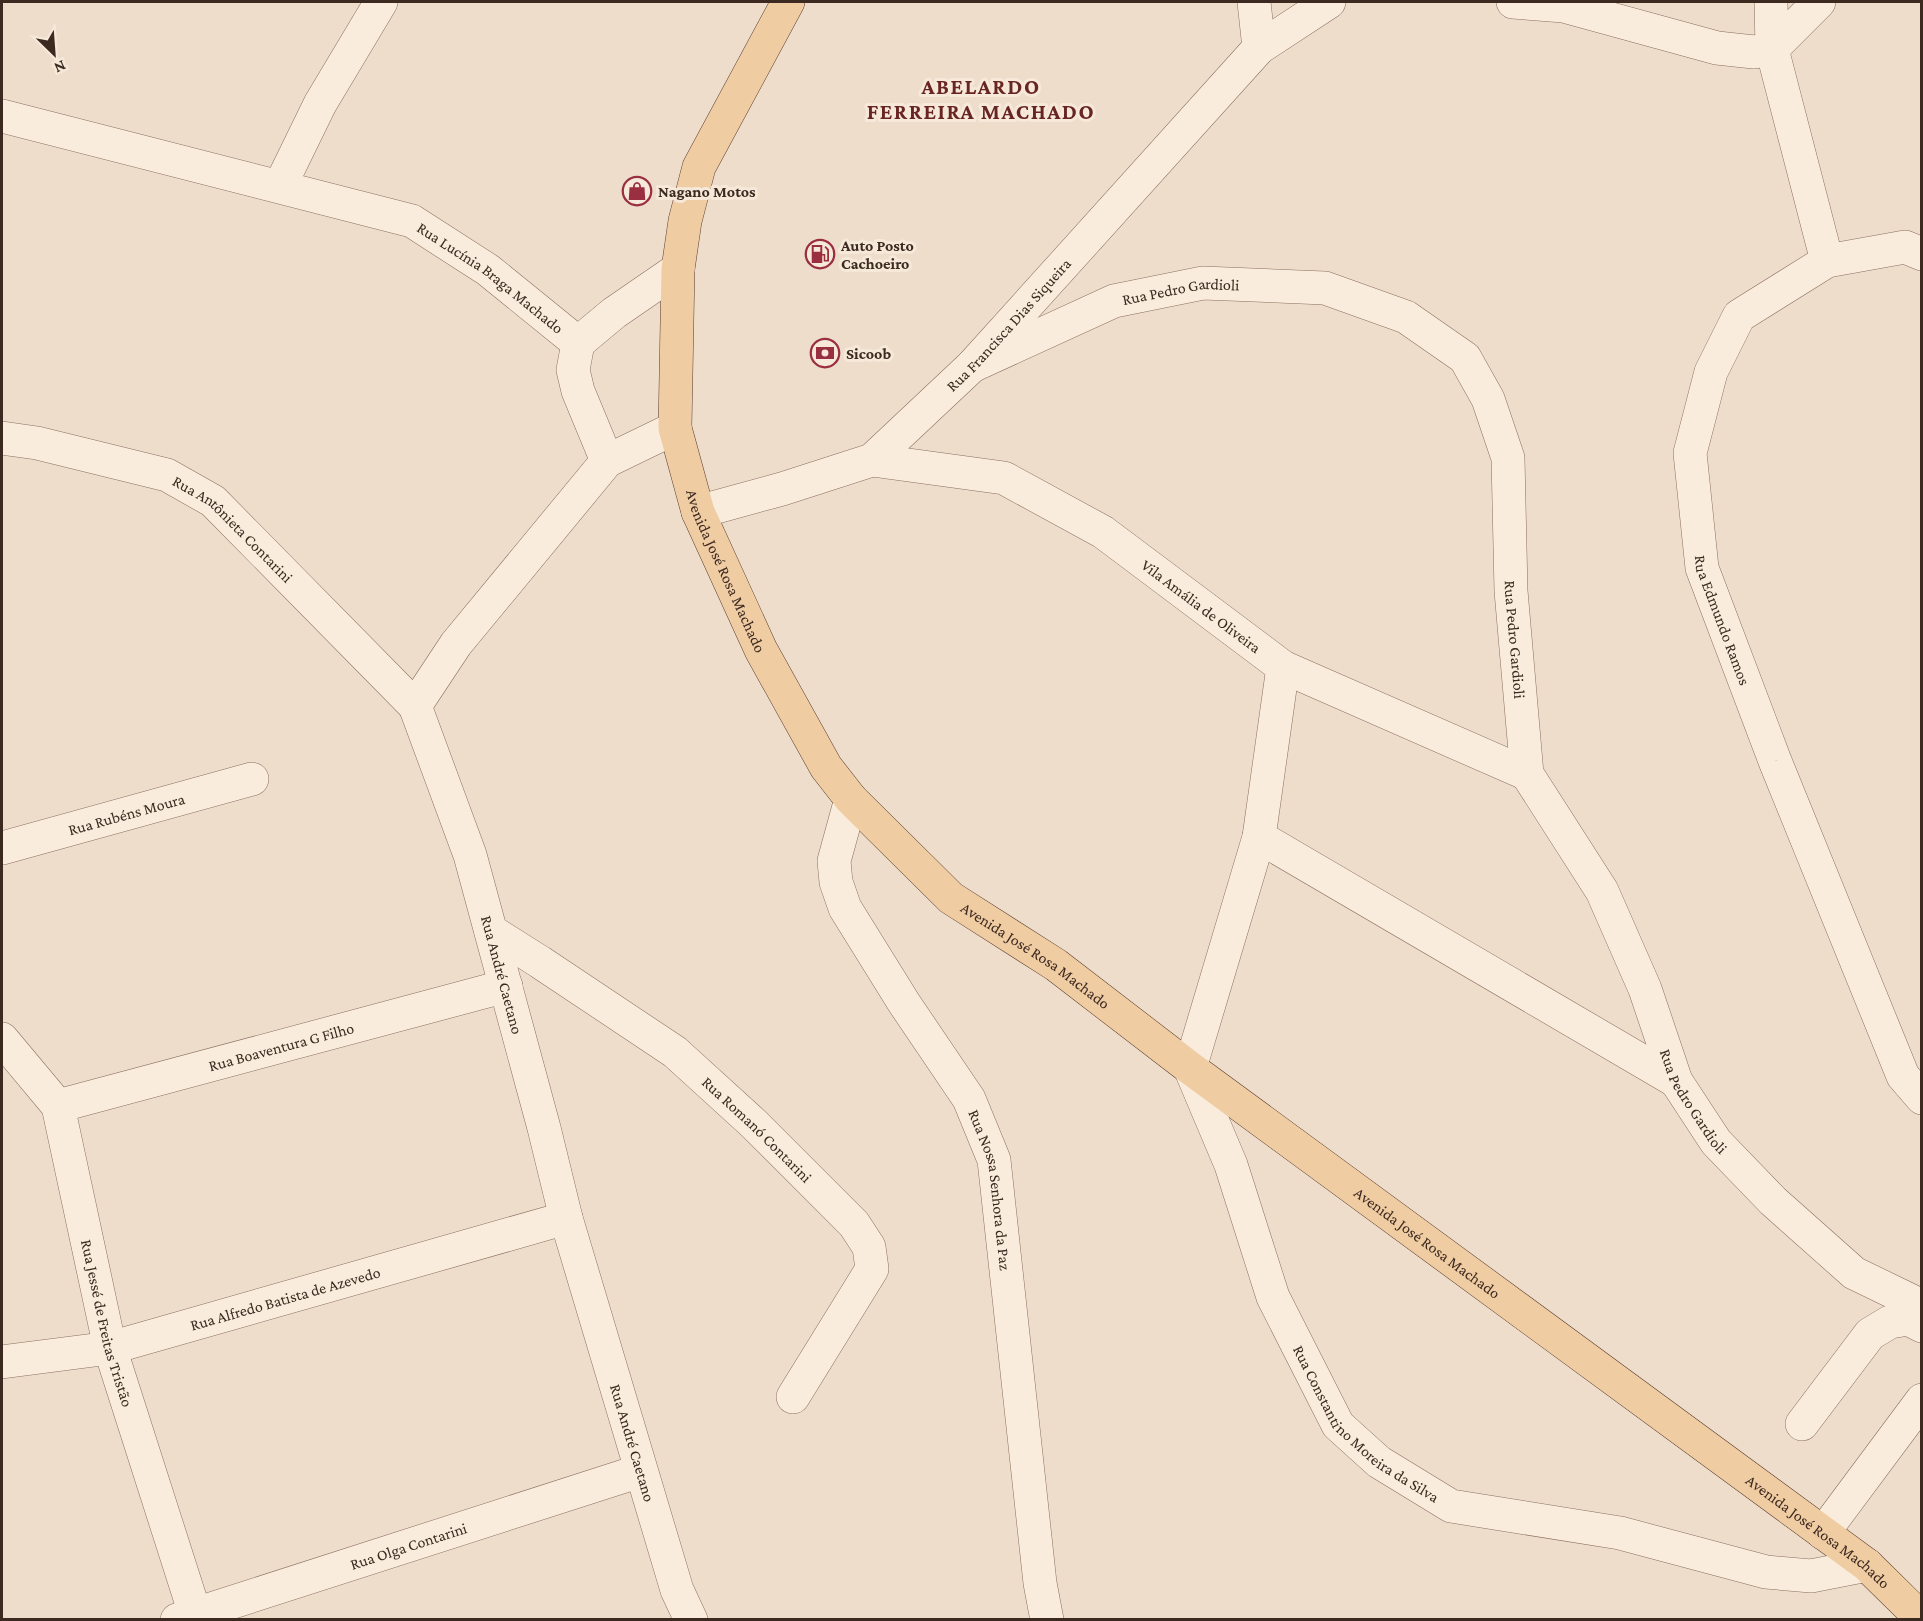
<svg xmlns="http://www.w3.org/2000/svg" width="1923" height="1621" font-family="'Crimson Pro',serif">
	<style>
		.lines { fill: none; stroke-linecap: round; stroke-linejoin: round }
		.minor-casing { stroke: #8b6f5e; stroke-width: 34 }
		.major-casing { stroke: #593e32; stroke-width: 34 }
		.minor { stroke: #f9ecdd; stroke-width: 33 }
		.major { stroke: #f0cca3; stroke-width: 33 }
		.labels { text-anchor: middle; stroke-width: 6; stroke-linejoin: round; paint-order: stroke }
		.poi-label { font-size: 16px; font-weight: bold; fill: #3c2a21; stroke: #f6e9d9; text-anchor: start }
		.street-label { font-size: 16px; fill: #3c2a21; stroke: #f6e9d9 }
		.district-label { font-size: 22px; font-weight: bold; letter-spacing: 1.5px; fill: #682521; stroke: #f6e9d9 }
	</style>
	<rect width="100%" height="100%" fill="#eeddca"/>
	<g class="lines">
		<g class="minor-casing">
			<g id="minor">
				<path d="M1254,2l5,46"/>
				<path d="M1513,2l51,4 153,42 37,4 18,-3"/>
				<path d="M1771,2l1,47 55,212"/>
				<path d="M1772,49l47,-47"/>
				<path id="s1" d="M2,116l410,105 76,49 90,73 -5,27 5,21 29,70"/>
				<path d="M280,186l40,-82 61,-102"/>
				<path id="s2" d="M1922,254l-17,-7 -78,14 -88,55 -28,56 -21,81 12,115 73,193 128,315 19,22"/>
				<path d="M578,343l36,-30 64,-44"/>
				<path id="s3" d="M972,366l142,-65 89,-18 122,5 81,29 59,41 23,41 20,59 3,133 16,183 75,117 43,98 31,92 40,61 57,59 81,72 68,33"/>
				<path id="s4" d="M675,428l-68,33 -151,183 -41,62 55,149 74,273 22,90 111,372 14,30"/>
				<path id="s5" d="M2,438l35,5 130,32 46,26 202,205"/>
				<path id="s6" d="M872,460l132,18 99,54 180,135 244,107"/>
				<path id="s7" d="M698,512l84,-23 90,-29 100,-94 287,-318 70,-46"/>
				<path id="s8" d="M1283,667l-24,170 -69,231 41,97 42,132 65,128 41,37 72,44 169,27 146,39 45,4 56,-11"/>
				<path id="s9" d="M851,799l-17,62 2,21 9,26 59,95 65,96 25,61 46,423 7,37"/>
				<path d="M1259,837l417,244"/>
				<path id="s10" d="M2,848l250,-69"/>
				<path id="s11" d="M491,931l49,31 135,90 79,72 100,100 15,23 3,22 -79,128"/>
				<path id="s12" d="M2,1039l56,67 52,242 87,272"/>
				<path id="s13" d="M58,1106l448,-120"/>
				<path id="s14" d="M2,1362l108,-14 456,-130"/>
				<path d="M1802,1424l68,-90 20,-12 18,-3 14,7"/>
				<path d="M1823,1533l99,-133"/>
				<path id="s15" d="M177,1620l463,-149"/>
			</g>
		</g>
		<g class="major-casing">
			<g id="major">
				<path id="s16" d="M788,2l-89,165 -14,54 -7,48 -3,159 23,84 63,138 65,117 25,32 100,99 105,67 134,103 677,497 55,54"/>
			</g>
		</g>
		<use href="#minor" class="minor"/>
		<use href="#major" class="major"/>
	</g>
	<defs>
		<g id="shop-ring" transform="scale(1.5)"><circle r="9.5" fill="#f6e9d9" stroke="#992f41" stroke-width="1.5"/><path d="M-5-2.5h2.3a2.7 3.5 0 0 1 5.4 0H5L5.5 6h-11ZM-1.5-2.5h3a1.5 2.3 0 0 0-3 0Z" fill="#992f41"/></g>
		<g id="fuel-ring" transform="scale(1.5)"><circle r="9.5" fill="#f6e9d9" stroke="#992f41" stroke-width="1.5"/><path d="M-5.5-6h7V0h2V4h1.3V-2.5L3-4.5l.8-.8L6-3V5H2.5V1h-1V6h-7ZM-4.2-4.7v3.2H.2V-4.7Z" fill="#992f41"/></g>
		<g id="bank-ring" transform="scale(1.5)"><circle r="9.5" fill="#f6e9d9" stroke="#992f41" stroke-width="1.5"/><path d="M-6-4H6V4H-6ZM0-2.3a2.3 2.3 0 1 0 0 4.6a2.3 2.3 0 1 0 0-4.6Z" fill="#992f41"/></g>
	</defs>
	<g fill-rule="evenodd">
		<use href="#shop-ring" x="637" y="191"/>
		<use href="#fuel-ring" x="820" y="254"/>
		<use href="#bank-ring" x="825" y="353"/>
	</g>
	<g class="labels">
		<g class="poi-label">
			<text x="658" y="197">Nagano Motos</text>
			<text x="841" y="251">Auto Posto<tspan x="841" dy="18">Cachoeiro</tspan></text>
			<text x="846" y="359">Sicoob</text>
		</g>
		<g class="street-label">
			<text dy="6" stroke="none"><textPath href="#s1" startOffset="520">Rua Lucínia Braga Machado</textPath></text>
			<text dy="6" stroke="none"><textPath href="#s3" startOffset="224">Rua Pedro Gardioli</textPath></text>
			<text dy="6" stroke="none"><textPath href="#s7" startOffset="374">Rua Francisca Dias Siqueira</textPath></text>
			<text dy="6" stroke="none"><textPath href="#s5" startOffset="255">Rua Antônieta Contarini</textPath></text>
			<text dy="6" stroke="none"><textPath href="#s16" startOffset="603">Avenida José Rosa Machado</textPath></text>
			<text dy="6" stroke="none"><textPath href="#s6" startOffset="369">Vila Amália de Oliveira</textPath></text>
			<text dy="6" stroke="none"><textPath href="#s2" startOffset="519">Rua Edmundo Ramos</textPath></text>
			<text dy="6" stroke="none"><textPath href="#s3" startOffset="818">Rua Pedro Gardioli</textPath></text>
			<text dy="6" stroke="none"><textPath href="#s10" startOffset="129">Rua Rubéns Moura</textPath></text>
			<text dy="6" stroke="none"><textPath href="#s16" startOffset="1107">Avenida José Rosa Machado</textPath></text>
			<text dy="6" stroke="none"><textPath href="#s4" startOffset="670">Rua André Caetano</textPath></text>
			<text dy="6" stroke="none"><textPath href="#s13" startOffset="231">Rua Boaventura G Filho</textPath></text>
			<text dy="6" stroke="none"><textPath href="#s3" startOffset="1322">Rua Pedro Gardioli</textPath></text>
			<text dy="6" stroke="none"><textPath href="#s11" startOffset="333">Rua Romanó Contarini</textPath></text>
			<text dy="6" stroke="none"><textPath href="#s9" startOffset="435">Rua Nossa Senhora da Paz</textPath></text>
			<text dy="6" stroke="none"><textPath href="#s16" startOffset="1593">Avenida José Rosa Machado</textPath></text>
			<text dy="6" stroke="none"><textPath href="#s14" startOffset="291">Rua Alfredo Batista de Azevedo</textPath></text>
			<text dy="6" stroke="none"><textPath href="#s12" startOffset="310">Rua Jessé de Freitas Tristão</textPath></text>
			<text dy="6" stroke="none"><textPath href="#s8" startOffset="818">Rua Constantino Moreira da Silva</textPath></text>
			<text dy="6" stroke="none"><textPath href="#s4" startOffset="1156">Rua André Caetano</textPath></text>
			<text dy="6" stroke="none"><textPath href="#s16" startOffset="2079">Avenida José Rosa Machado</textPath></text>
			<text dy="6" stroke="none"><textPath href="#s15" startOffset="243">Rua Olga Contarini</textPath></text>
		</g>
		<g class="district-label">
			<text x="981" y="94">ABELARDO<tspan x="981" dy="25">FERREIRA MACHADO</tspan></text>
		</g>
	</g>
	<rect width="1923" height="1621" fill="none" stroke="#3c2a21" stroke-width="6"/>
	<g transform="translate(54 54) rotate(155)" stroke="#f6e9d9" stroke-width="4.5" paint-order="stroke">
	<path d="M0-4.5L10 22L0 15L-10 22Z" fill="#3c2a21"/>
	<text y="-9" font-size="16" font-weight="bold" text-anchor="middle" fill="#3c2a21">N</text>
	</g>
</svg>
